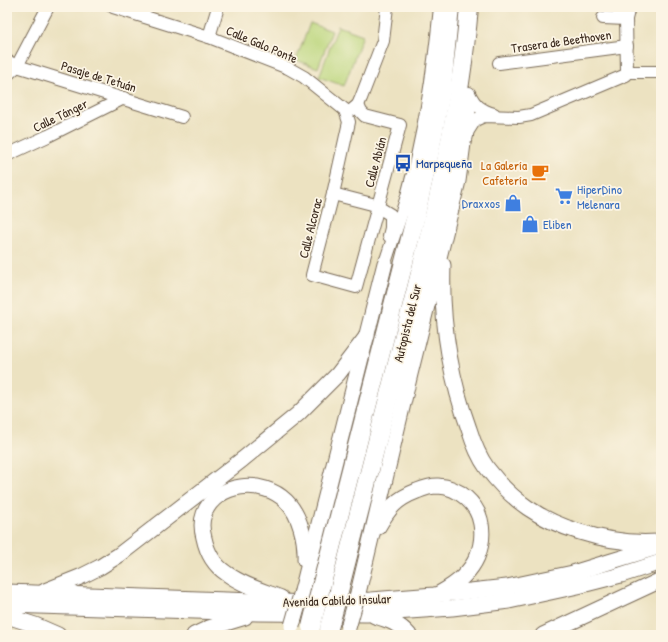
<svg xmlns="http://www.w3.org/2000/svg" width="668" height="642" font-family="'Patrick Hand',sans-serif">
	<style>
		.green { fill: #bad57a; stroke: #7a804c }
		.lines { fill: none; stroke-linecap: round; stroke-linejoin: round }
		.minor-casing { stroke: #796a57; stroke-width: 14 }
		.major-casing { stroke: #796a57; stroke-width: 17 }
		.highway-casing { stroke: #796a57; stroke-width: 20 }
		.minor { stroke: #fff; stroke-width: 12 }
		.major { stroke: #fff; stroke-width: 15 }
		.highway { stroke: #fff; stroke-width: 18 }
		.major-bridge-casing { stroke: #796a57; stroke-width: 17; stroke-linecap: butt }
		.highway-bridge-casing { stroke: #796a57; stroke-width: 20; stroke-linecap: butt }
		.major-bridge { stroke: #fff; stroke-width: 15 }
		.highway-bridge { stroke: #fff; stroke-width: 18 }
		.labels { text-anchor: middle; stroke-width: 3.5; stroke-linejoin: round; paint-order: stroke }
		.street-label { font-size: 13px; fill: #3b2a1e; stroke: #fcf5e5 }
		.transit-label { font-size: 13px; fill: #164399; stroke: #fcf5e5; text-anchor: start }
		.food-label { font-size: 13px; fill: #c56008; stroke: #fcf5e5; text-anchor: end }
		.shop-label { font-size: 13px; fill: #366cbe; stroke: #fcf5e5; text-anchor: start }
	</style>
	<rect width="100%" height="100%" fill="#fcf5e5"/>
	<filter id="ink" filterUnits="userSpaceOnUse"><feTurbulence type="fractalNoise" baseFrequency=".025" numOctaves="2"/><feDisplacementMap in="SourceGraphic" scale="8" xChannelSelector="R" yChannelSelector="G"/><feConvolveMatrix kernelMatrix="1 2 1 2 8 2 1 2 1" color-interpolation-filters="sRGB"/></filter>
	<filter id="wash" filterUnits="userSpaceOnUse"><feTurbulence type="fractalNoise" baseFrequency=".012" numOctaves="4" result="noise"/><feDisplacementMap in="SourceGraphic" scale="16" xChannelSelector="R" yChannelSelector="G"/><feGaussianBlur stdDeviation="0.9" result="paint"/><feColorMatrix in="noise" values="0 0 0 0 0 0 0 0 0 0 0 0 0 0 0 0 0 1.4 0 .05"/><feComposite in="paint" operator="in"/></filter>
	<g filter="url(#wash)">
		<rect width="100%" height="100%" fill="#ece2c1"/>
		<g class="green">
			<path d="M310,23l22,8 -14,37 -22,-8z"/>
			<path d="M338,26l25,9 -19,51 -25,-9z"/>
		</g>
	</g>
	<g filter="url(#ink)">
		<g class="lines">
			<g class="minor-casing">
				<g id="minor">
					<path d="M113,7l96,30 79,31 16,9 41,33 4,12 -16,72 -21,81 44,12 44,-162 -35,-9 -4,-4 -3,-7"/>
					<path d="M603,18l23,1"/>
					<path d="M209,37l9,-30"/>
					<path d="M7,61l10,5 165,51"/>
					<path d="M499,63l128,-17"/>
					<path d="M627,72l-1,-53 3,-12"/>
					<path d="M7,75l10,-9 31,-59"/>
					<path d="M469,93c6,13 12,17 25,21"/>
					<path d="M352,110l6,-5 3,-7 22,-57 4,-34"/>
					<path d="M466,134l9,-14 9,-4 35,1 12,-2 95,-40 1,-3h34"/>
					<path d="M7,155l41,-19 76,-38"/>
					<path d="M333,194l39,10 6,3 13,8v13l-2,8"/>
					<path d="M385,263c7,-22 15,-44 22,-67 17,-61 27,-125 33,-189"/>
				</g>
			</g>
			<g class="major-casing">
				<g id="major">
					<path d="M443,265c-2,55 7,112 26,164 4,13 10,28 18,39 25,33 53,52 93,64 25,8 51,12 78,10"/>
					<path d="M378,527c11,-19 18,-28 39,-36 7,-3 15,-5 21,-5 21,1 40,18 43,38 2,11 0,23 -4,33 -7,16 -22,28 -37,36"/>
					<path d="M45,591l35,-14 20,-10 19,-12 124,-96 55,-45 40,-40 29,-38"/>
					<path d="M302,591l83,-328"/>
					<path d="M7,592l301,11 63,-3 63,-5 73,-8 66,-14 88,-27"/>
					<path d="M358,593l52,-219 48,-193 6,-45"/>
					<path d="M281,598c-18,-7 -39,-13 -55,-25 -12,-8 -19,-21 -22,-35 -2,-7 -3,-16 0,-24 12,-32 59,-36 82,-13 14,14 20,39 19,59"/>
					<path d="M7,605l251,8 109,1 85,-6 57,-7 69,-15 43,-11 40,-13"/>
					<path d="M7,616l28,9 23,10"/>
					<path d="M375,616c14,4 25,8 34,19"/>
					<path d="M194,635l15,-7 36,-11"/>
					<path d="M543,635l118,-55"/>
				</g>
			</g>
			<g class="highway-casing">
				<g id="highway">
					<path d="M464,136l1,-16 2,-13"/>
					<path d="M320,591l95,-372 15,-68 12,-64 8,-80"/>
					<path d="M339,591c23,-89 45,-178 68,-267 27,-104 53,-209 62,-317"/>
				</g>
			</g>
			<use href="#minor" class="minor"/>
			<use href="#major" class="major"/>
			<use href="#highway" class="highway"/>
			<g class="major-bridge-casing">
				<g id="major-bridge">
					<path d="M292,626l10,-35"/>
					<path d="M348,628l10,-35"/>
				</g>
			</g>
			<g class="highway-bridge-casing">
				<g id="highway-bridge">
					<path d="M311,627l9,-36"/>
					<path d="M329,628l10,-37"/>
				</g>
			</g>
			<use href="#major-bridge" class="major-bridge"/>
			<use href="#highway-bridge" class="highway-bridge"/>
		</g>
	</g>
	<defs>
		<g id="bus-bare" transform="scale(1.38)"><path d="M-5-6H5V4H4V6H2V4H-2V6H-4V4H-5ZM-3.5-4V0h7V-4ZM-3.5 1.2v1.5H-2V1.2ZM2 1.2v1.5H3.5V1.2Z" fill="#1a4fb4" stroke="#fcf5e5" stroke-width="2.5" paint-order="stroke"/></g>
		<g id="cafe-bare" transform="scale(1.38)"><path d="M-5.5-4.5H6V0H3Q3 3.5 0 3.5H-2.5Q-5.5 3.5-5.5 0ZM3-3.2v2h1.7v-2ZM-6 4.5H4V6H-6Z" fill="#e8710a" stroke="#fcf5e5" stroke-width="2.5" paint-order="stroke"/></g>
		<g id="supermarket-bare" transform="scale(1.38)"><path d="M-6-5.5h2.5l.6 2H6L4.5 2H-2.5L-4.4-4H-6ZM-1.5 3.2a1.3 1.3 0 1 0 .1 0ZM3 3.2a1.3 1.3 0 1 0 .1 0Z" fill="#3f7fe0" stroke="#fcf5e5" stroke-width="2.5" paint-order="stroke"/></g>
		<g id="shop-bare" transform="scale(1.38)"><path d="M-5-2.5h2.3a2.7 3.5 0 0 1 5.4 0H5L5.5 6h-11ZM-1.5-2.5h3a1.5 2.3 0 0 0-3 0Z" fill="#3f7fe0" stroke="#fcf5e5" stroke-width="2.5" paint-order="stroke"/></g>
	</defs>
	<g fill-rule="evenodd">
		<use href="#bus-bare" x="403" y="163"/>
		<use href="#cafe-bare" x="540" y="172"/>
		<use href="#supermarket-bare" x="564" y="196"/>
		<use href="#shop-bare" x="513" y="203"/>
		<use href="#shop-bare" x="530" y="224"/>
	</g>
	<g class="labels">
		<g class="street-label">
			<text transform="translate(561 41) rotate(-8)" y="5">Trasera de Beethoven</text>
			<text transform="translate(262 44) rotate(23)" y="5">Calle Galo Ponte</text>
			<text transform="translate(99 76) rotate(17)" y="5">Pasaje de Tetuán</text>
			<text transform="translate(60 115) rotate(-26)" y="5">Calle Tánger</text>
			<text transform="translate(375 162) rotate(-75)" y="5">Calle Abián</text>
			<text transform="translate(310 228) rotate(-76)" y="5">Calle Alcorac</text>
			<text transform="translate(407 323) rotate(-76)" y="5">Autopista del Sur</text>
			<text transform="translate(337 600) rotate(-2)" y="5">Avenida Cabildo Insular</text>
		</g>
		<g class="transit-label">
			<text x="416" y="168">Marpequeña</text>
		</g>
		<g class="food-label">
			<text x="527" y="170">La Galería<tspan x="527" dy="15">Cafetería</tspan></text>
		</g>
		<g class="shop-label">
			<text x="577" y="194">HiperDino<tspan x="577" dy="15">Melenara</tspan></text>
			<text x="500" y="208" text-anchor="end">Draxxos</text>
			<text x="543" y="229">Eliben</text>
		</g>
	</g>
	<rect width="668" height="642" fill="none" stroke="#fcf5e5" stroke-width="24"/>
</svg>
